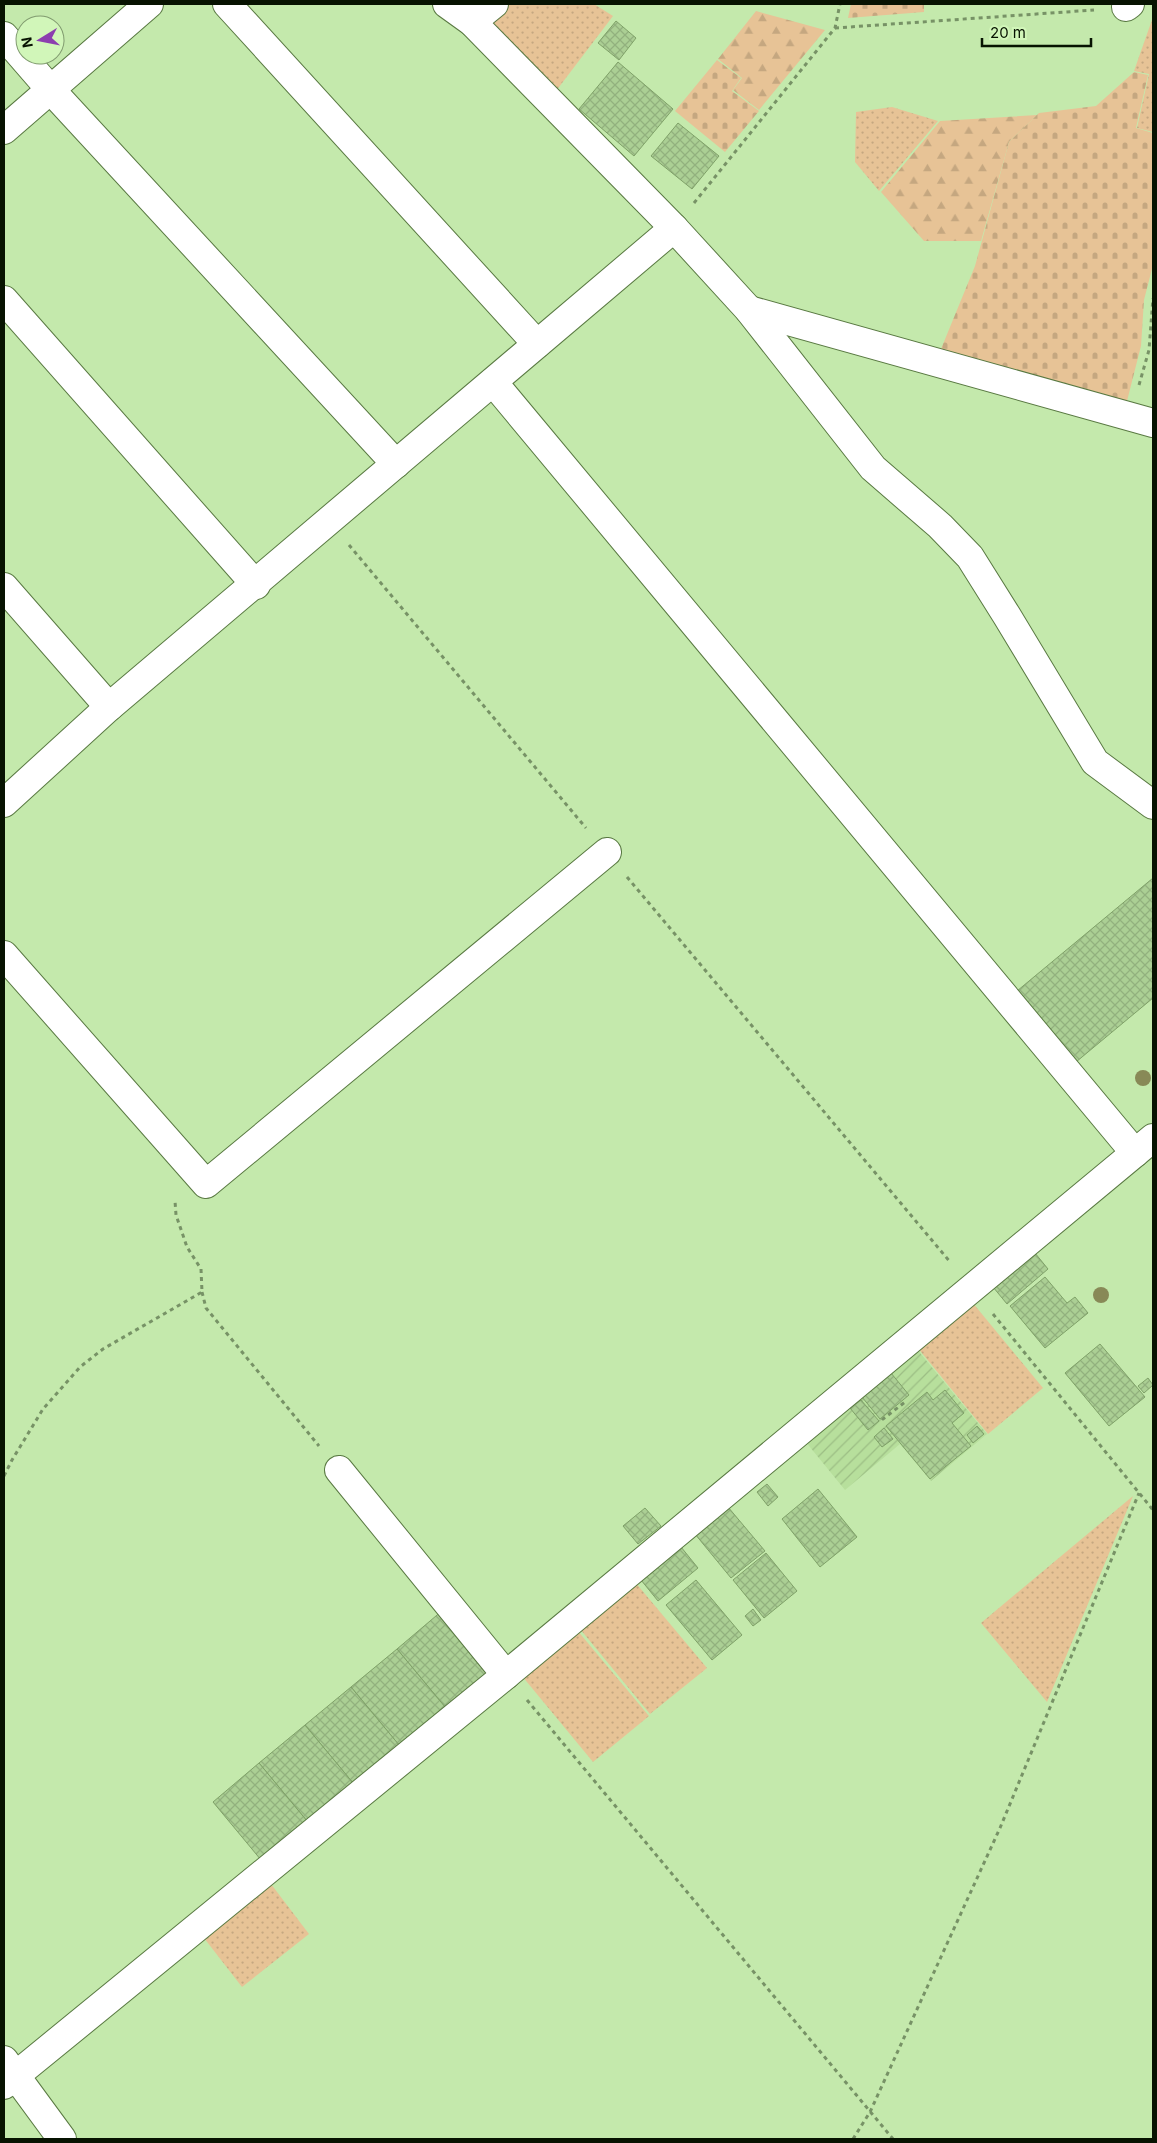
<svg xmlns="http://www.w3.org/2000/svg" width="1157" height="2143" font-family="Inter,sans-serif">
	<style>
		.industrial { fill: url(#industrial-furrows) }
		.grass { fill: url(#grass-dots) }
		.forest { fill: url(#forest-firs) }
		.cemetery { fill: url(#cemetery-stones) }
		.building { fill: url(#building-cross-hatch); stroke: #7fa168 }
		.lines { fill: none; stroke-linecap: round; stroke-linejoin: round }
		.street-casing { stroke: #597942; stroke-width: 30 }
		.path { stroke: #779266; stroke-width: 3; stroke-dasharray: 4 4; stroke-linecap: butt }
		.street { stroke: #fff; stroke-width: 28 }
		.tree { fill: #888957 }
	</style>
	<defs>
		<pattern id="industrial-furrows" width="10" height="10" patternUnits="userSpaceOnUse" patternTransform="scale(1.25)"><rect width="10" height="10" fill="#b7df9c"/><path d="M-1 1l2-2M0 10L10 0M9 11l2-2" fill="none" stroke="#9cbe85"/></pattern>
		<pattern id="grass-dots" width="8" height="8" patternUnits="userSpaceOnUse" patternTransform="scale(1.25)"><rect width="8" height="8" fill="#e7c396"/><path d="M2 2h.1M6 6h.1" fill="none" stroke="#c5a780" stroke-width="1.8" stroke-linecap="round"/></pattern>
		<pattern id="forest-firs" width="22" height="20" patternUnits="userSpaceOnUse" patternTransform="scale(1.25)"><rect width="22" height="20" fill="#e7c396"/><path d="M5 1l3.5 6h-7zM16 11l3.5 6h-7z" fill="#c5a780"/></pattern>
		<pattern id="cemetery-stones" width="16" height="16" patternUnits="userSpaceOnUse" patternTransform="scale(1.25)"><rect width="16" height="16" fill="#e7c396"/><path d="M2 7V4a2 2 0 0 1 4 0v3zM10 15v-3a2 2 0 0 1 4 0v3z" fill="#c5a780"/></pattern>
		<pattern id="building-cross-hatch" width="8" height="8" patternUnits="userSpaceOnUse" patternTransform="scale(1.25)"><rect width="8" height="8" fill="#abcf94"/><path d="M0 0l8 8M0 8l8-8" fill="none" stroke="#92b17e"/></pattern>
	</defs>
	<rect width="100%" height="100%" fill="#c4e9ac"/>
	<path class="industrial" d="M916,1348l71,86 -56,47 -31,-37 -55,46 -40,-49z"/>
	<g class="grass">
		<path d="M510,4h84l19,12 -57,75 -68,-69z"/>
		<path d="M1153,17v115l-16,-4 12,-54 -15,-3z"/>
		<path d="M892,107l46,14 -59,70 -24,-29 1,-50z"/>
		<path d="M972,1302l71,86 -55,46 -71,-87z"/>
		<path d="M1133,1496l-86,206 -66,-79z"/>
		<path d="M635,1582l72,86 -57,46 -70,-85z"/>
		<path d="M577,1630l72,86 -56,46 -71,-86z"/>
		<path d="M271,1884l38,50 -67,53 -38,-49z"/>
	</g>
	<g class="forest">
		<path d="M756,11l69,19 -66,80 -26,-20 9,-12 -24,-19z"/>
		<path d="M1037,115l-28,27 -28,99h-57l-43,-49 59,-71z"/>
	</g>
	<g class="cemetery">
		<path d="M851,4h73v8l-76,6z"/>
		<path d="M717,60l24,18 -9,13 27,20 -34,41 -50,-41z"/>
		<path d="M1134,72l14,3 -12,53 17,5v132l-9,35 -3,46 -14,55 -186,-52 34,-83 34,-124 30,-29 57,-7z"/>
	</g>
	<g class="building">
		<path d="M616,21l20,17 -17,22 -21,-17z"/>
		<path d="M618,62l55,47 -39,47 -55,-47z"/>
		<path d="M678,123l41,33 -27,33 -41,-33z"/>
		<path d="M1153,878v120l-77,64 -59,-71z"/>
		<path d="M1035,1253l13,16 -41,35 -14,-17z"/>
		<path d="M1045,1277l22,26 8,-6 13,16 -43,35 -35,-42z"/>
		<path d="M1100,1344l45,53 -36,29 -44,-53z"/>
		<path d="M891,1373l18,22 -29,24 -18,-22z"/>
		<path d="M1148,1378l5,7 -9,8 -6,-7z"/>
		<path d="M945,1390l19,23 -12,10 19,23 -41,33 -44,-53 41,-34 6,8z"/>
		<path d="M861,1400l18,21 -11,9 -18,-22z"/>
		<path d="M977,1426l7,8 -11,9 -6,-8z"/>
		<path d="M884,1428l9,11 -11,8 -8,-10z"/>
		<path d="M767,1484l11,13 -10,9 -11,-14z"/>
		<path d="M818,1489l39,48 -37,30 -38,-48z"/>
		<path d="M728,1507l37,44 -34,27 -36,-44z"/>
		<path d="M645,1508l16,18 -23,18 -15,-18z"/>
		<path d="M681,1547l17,21 -40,33 -17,-21z"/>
		<path d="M766,1553l31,38 -33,27 -31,-38z"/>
		<path d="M696,1580l46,55 -30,25 -46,-55z"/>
		<path d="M753,1609l8,11 -8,6 -8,-10z"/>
		<path d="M443,1610l53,64 -46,39 -53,-64z"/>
		<path d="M397,1649l53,64 -46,38 -53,-64z"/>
		<path d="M351,1687l53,64 -46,38 -53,-64z"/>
		<path d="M305,1725l53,64 -46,38 -53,-64z"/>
		<path d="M259,1763l53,64 -46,39 -53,-64z"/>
	</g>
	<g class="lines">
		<g class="street-casing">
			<g id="street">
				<path d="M227,4l310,340"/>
				<path d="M447,4l25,18 202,206 75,82 124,158 67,58 30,31 37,59 88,146 58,43"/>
				<path d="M1126,7l4,-3"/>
				<path d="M472,22l22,-18"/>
				<path d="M4,36l46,53 346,375"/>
				<path d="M4,130l145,-126"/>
				<path d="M4,300l252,285"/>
				<path d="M749,310l404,113"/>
				<path d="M493,382l642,771"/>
				<path d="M4,587l105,120"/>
				<path d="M4,803l105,-96 565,-479"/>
				<path d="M4,955l202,229 401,-332"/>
				<path d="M339,1470l167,205"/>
				<path d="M4,2060l58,79"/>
				<path d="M4,2085l502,-410 647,-537"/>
			</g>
		</g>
		<g class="path">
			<path d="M835,28l259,-18"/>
			<path d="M694,203l141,-175 5,-24"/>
			<path d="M1139,385l10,-35 4,-52"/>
			<path d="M349,545l237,283"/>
			<path d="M627,877l324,386"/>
			<path d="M202,1292l4,16 113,138"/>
			<path d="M993,1314l160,196"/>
			<path d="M882,1418l1,1 22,-17"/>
			<path d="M4,1476l8,-16 31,-51 37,-42 23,-18 99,-57 -1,-23 -14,-22 -11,-32 -1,-14"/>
			<path d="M527,1700l366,439"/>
			<path d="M853,2139l17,-27 130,-284 139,-335"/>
		</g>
		<use href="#street" class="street"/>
	</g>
	<g class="tree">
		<circle cx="1143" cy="1078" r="8"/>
		<circle cx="1101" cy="1295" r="8"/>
	</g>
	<rect width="1157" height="2143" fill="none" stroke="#071301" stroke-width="10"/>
	<g transform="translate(40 40) rotate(260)"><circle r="24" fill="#d1f6b9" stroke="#809b6f"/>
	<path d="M0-4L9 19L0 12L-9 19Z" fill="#8c3eaf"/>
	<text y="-8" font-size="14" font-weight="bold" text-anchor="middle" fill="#071301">N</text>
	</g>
	<path d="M982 38v8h109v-8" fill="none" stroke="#071301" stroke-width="2.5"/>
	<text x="990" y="38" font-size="15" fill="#071301" stroke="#d1f6b9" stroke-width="4" paint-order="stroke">20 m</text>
</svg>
